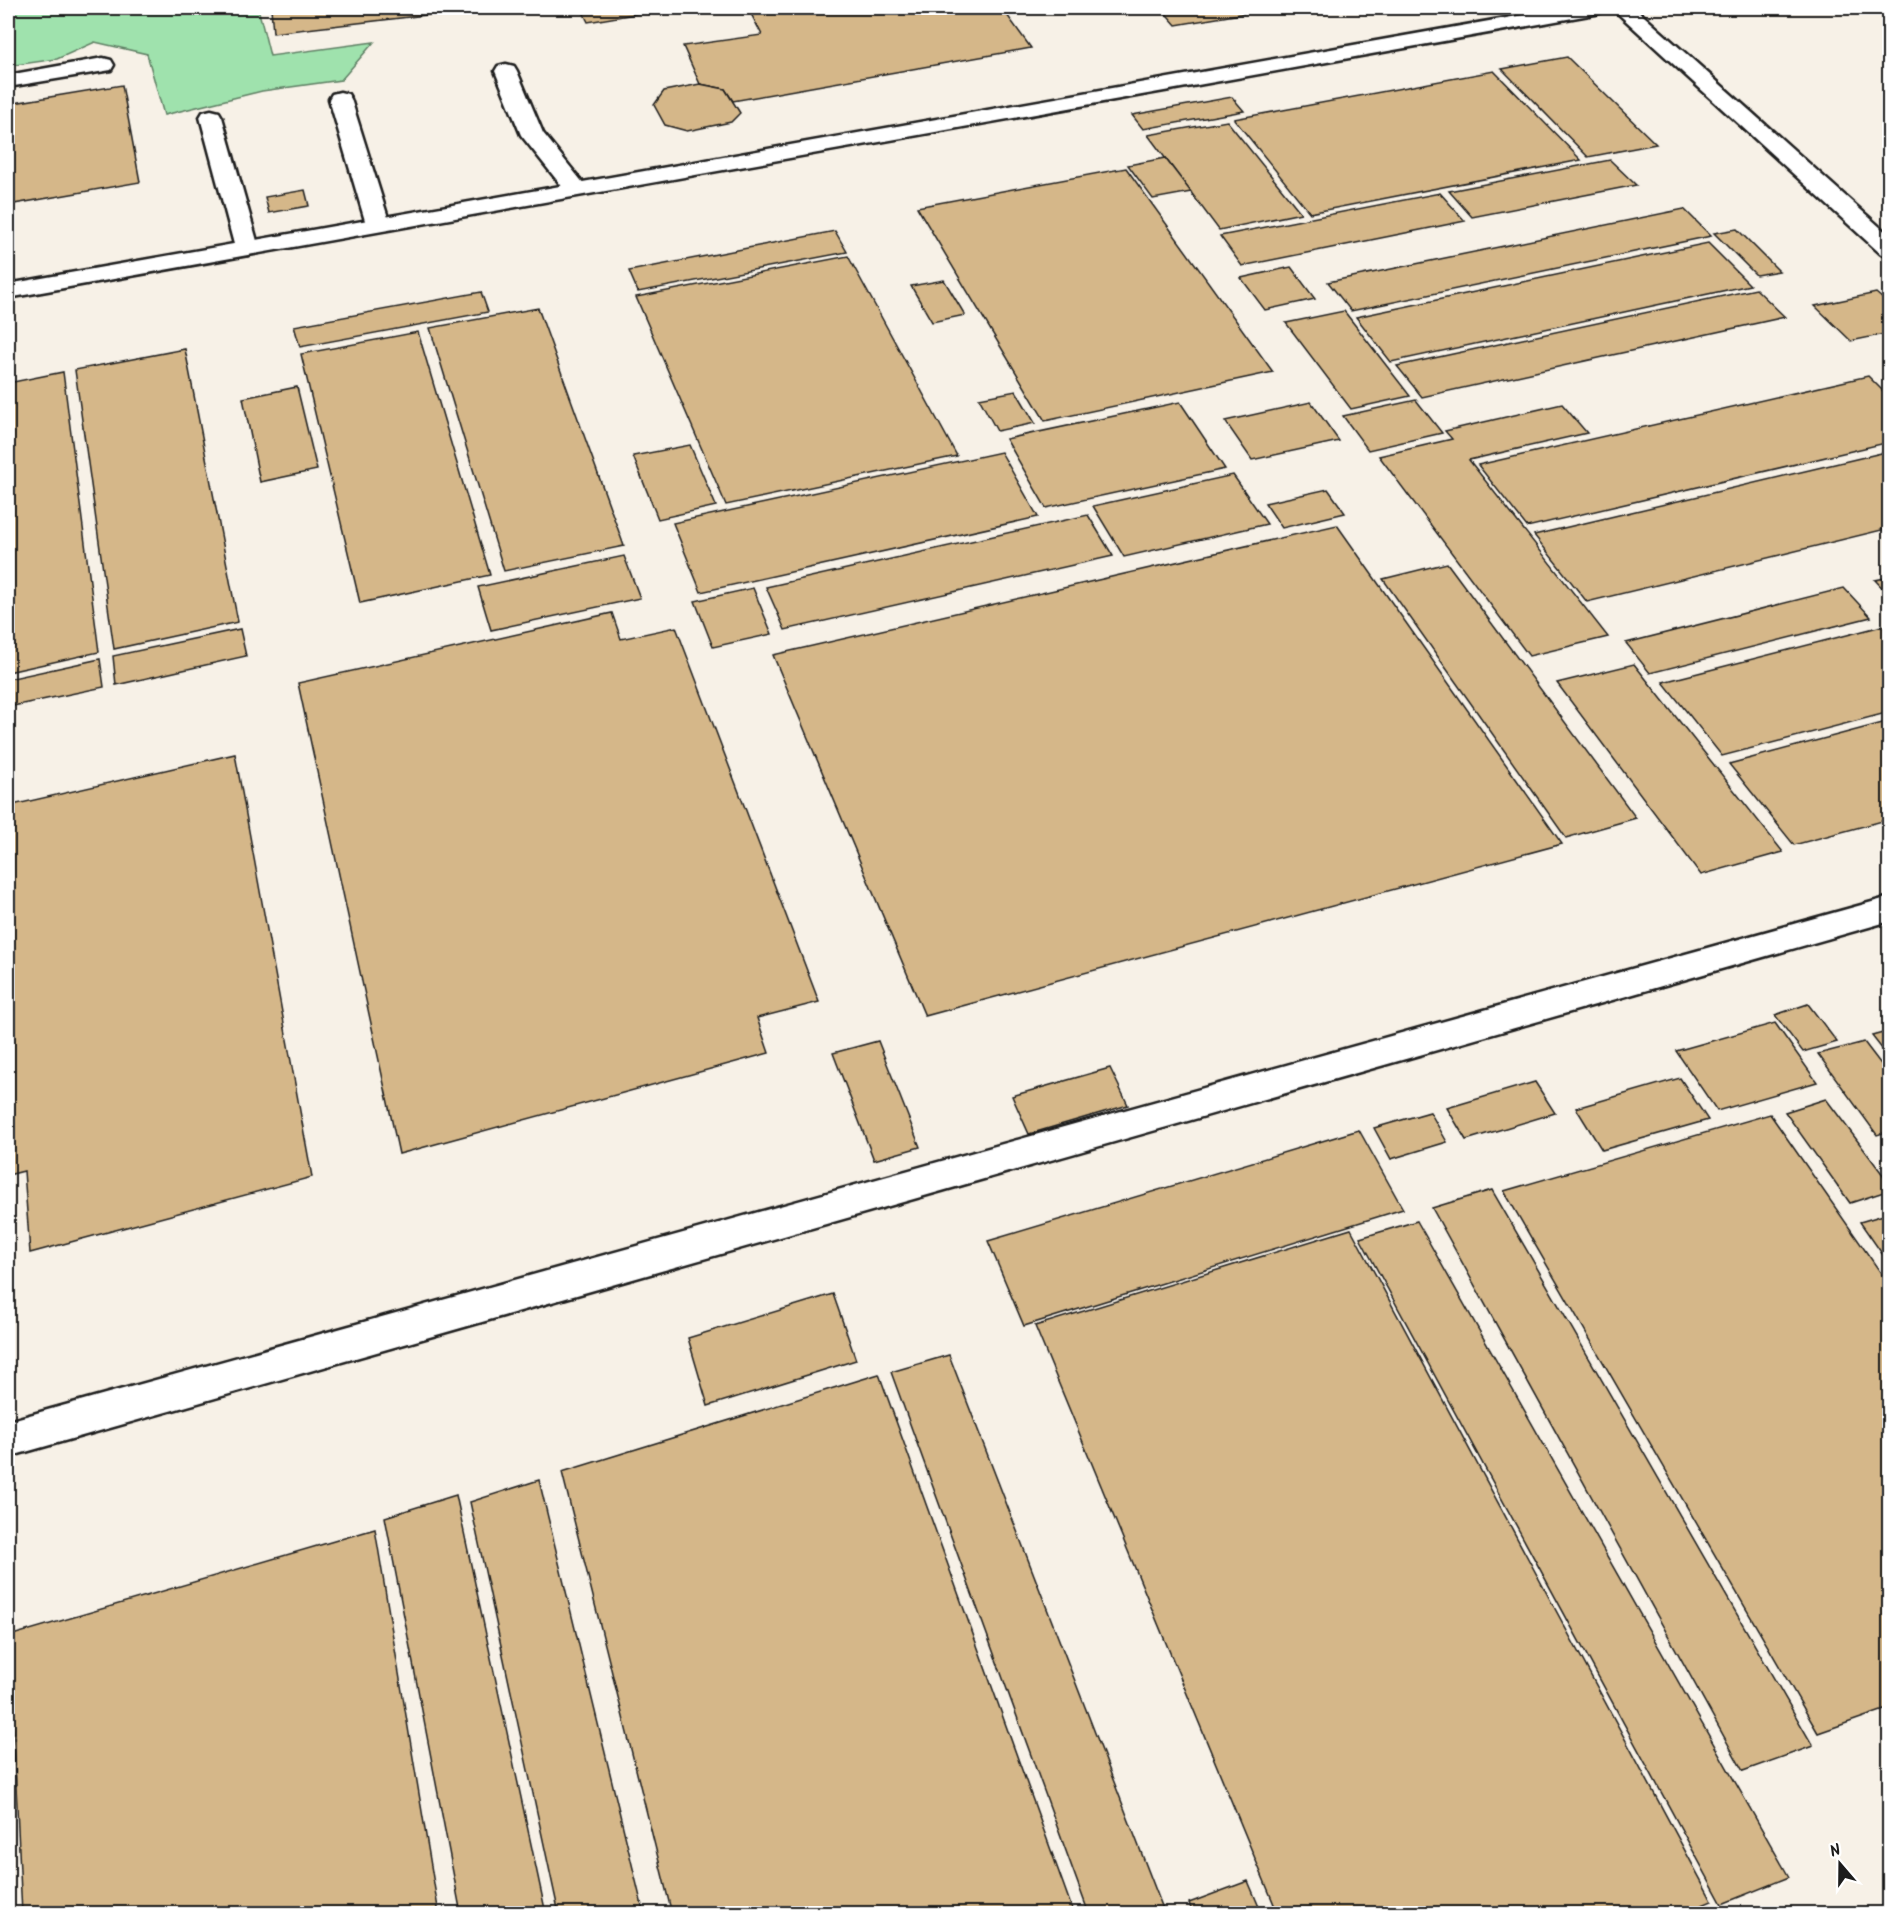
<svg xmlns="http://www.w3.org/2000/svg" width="1897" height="1921" font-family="Kalam,sans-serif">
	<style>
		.green { fill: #9fe2ad; stroke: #5e7f64; stroke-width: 1.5 }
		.building { fill: #d5b789; stroke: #1c1c1c; stroke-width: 1.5 }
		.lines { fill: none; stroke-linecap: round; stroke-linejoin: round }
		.service-casing { stroke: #1c1c1c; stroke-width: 5 }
		.tertiary-casing { stroke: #1c1c1c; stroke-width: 5 }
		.service { fill: #fff; fill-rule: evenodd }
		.tertiary { fill: #fff; fill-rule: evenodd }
	</style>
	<rect width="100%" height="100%" fill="#f7f1e7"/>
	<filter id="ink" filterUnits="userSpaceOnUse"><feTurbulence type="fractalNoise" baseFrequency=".0167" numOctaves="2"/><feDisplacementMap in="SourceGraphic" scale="12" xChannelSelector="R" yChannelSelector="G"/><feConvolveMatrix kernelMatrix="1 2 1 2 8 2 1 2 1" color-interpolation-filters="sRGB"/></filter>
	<g filter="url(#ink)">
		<path class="green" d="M8,8h250l12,48 104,-14 -33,38 -79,11 -98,24 -17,-61 -52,-12 -38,17 -49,7z"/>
		<g class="building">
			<path d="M271,8h179l1,4 -178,21z"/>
			<path d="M581,8h89l-82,14z"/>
			<path d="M748,8h254l29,40 -298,53 -8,-12 -25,-5 -17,-38 79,-11z"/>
			<path d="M1161,8h115l-100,17z"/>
			<path d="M1567,57l89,87 -68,13 -86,-88z"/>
			<path d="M1494,71l87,89 -271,53 -76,-94z"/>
			<path d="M700,84l25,5 15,24 -9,9 -44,9 -22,-6 -11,-20 10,-14z"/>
			<path d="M122,85l18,97 -132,23v-101z"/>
			<path d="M1232,97l12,14 -101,18 -11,-14z"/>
			<path d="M1227,121l74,92 -82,17 -71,-95z"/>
			<path d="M1165,158l26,34 -38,7 -25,-34z"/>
			<path d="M1610,160l26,25 -164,32 -23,-26z"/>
			<path d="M1126,168l147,204 -228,49 -128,-214z"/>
			<path d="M305,190l4,16 -40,7 -4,-16z"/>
			<path d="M1440,193l25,28 -223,45 -22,-30z"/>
			<path d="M1684,209l27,27 -360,75 -23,-29z"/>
			<path d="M1737,229l42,42 -23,4 -42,-42z"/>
			<path d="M835,231l12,21 -209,40 -9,-21z"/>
			<path d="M1708,243l42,42 -359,77 -35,-45z"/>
			<path d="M848,256l109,200 -231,49 -90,-208z"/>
			<path d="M1291,267l24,32 -50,11 -24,-32z"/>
			<path d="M944,280l21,35 -33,7 -21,-36z"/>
			<path d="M1756,289l29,28 -363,80 -25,-31z"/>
			<path d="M481,292l7,20 -188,35 -6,-21z"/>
			<path d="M1876,293l14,12v28l-39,8 -36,-35z"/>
			<path d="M538,308l86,238 -120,25 -74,-243z"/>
			<path d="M1344,311l66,85 -59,13 -65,-86z"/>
			<path d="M418,332l72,243 -130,28 -59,-249z"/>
			<path d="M185,349l53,273 -124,27 -39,-279z"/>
			<path d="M63,372l36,280 -91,20v-289z"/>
			<path d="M1868,376l22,22v44l-363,85 -49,-62z"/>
			<path d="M297,387l20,83 -57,12 -17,-84z"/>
			<path d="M1016,391l19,32 -38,8 -18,-33z"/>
			<path d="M1416,400l26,33 -74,17 -25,-34z"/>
			<path d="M1180,402l45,67 -179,39 -40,-69z"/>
			<path d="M1311,402l28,39 -87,19 -27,-39z"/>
			<path d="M1562,404l25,29 -118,27 139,177 -79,19 -150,-200 73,-17 -7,-8z"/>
			<path d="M690,445l26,61 -58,13 -25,-63z"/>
			<path d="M1890,451v77l-303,74 -53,-67z"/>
			<path d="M1001,452l37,65 -337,75 -28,-69z"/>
			<path d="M1233,475l34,49 -143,33 -31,-51z"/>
			<path d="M1328,489l17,24 -63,15 -17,-25z"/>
			<path d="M1088,515l25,41 -328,74 -19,-43z"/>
			<path d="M1337,525l225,319 -637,172 -152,-361z"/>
			<path d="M624,556l16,42 -149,32 -13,-43z"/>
			<path d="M1447,563l189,255 -70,20 -183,-259z"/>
			<path d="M1890,577v19l-15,-16z"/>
			<path d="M753,588l19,46 -59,13 -18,-46z"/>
			<path d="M1844,588l27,29 -221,56 -24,-30z"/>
			<path d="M612,613l9,26 55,-12 143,375 -62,16 12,35 -370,101 -101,-471z"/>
			<path d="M1890,624v88l-168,44 -59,-74z"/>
			<path d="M240,629l6,27 -130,29 -3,-29z"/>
			<path d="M100,659l4,28 -96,20v-28z"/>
			<path d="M1634,664l149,188 -82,23 -144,-192z"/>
			<path d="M1890,721v98l-96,26 -65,-81z"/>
			<path d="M235,754l77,423 -282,76 -6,-82 -16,4v-369z"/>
			<path d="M1808,1004l29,38 -34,10 -28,-37z"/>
			<path d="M1775,1023l42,59 -100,29 -41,-60z"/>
			<path d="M1890,1031v28l-18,-23z"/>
			<path d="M878,1041l42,106 -46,13 -41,-107z"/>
			<path d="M1864,1042l26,34v55l-13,4 -59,-81z"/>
			<path d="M1110,1068l18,37 -99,29 -17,-38z"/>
			<path d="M1680,1078l28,42 -106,30 -26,-42z"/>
			<path d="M1535,1082l20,31 -89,27 -19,-32z"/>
			<path d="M1826,1099l64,85v6l-40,13 -65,-91z"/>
			<path d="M1430,1112l17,30 -56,17 -17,-31z"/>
			<path d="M1770,1114l120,172v422l-72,25 -314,-542z"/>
			<path d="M1359,1130l44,79 -379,117 -36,-85z"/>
			<path d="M1492,1190l321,556 -70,25 -311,-563z"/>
			<path d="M1890,1213v52l-30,-43z"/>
			<path d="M1417,1221l372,656 -67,27 -362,-666z"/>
			<path d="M1351,1229l361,672 -31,13h-403l-243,-588z"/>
			<path d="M833,1294l23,66 -148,46 -20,-68z"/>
			<path d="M949,1355l216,559h-76l-198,-542z"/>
			<path d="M879,1374l195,540h-402l-110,-442z"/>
			<path d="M539,1480l105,434h-85l-89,-412z"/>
			<path d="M456,1495l90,419h-85l-76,-397z"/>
			<path d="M375,1529l64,385h-417l-13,-278z"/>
			<path d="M1248,1881l14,33h-69l-4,-11z"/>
		</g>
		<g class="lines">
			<g class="service-casing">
				<g id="service">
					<path d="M103,58l8,2 3,5 -3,5 -103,17v-12z"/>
					<path d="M506,64l8,2 3,5 26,62 45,56 -4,5h-16l-47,-59 -26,-64 3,-5z"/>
					<path d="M340,92l8,2 3,5 39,125 -4,5h-16l-4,-5 -37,-125 3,-5z"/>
					<path d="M211,110l8,2 3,5 37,131 -3,5 -9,2 -9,-2 -3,-5 -35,-131 3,-5z"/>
				</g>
			</g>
			<g class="tertiary-casing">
				<g id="tertiary">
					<path d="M1562,8h44l-4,4 -7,2 -1587,284v-14z"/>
					<path d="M1612,8h23l255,228v20l-9,-2z"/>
					<path d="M1890,897v24l-1882,536v-36z"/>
				</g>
			</g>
			<use href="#service" class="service"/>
			<use href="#tertiary" class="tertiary"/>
		</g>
	</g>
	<rect width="1897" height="1921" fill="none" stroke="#fff" stroke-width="30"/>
	<rect x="15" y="15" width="1867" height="1891" fill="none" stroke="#1c1c1c" stroke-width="2" filter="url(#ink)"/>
	<g transform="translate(1840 1864) rotate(340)" stroke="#ffffff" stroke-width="4.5" paint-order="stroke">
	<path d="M0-4.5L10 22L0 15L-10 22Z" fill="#1c1c1c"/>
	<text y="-9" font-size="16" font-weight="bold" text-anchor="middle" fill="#1c1c1c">N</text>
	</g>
</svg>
